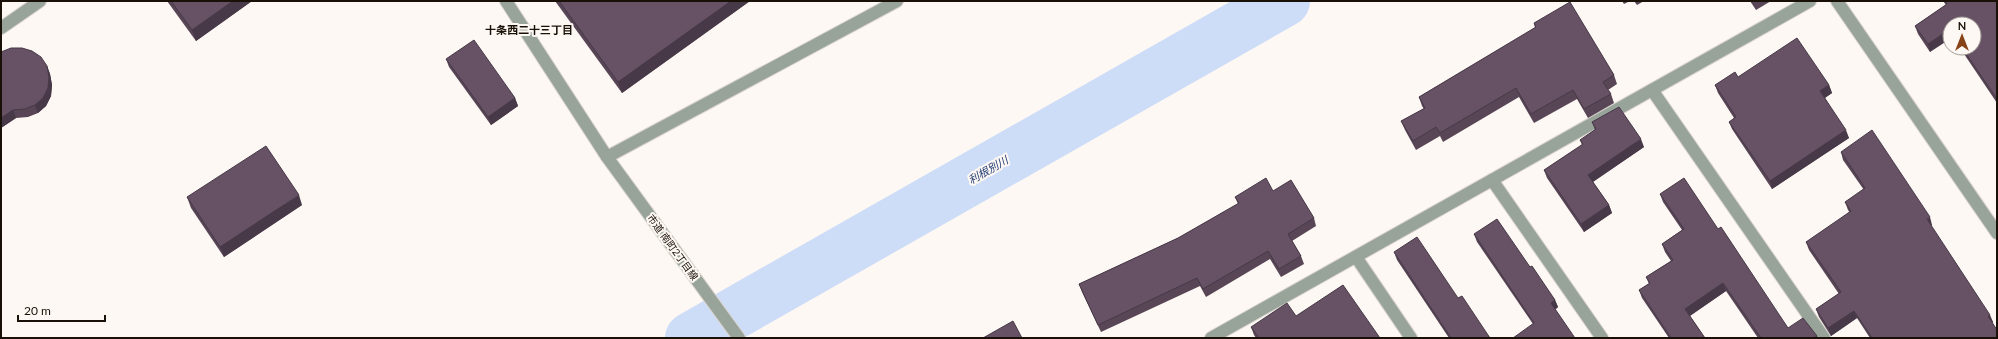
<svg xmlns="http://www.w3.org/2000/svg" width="1998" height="339" font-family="Lato,'Noto Sans JP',sans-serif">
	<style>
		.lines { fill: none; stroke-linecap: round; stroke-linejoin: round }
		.river { stroke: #cdddf8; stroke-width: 52 }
		.minor-casing { stroke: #d9d3cd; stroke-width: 14 }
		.minor { stroke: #98a399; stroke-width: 12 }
		.wall { fill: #584657 }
		.shaded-wall { fill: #473947 }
		.building { fill: #665165; stroke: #473947 }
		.labels { text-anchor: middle; stroke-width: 4; stroke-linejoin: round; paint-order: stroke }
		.street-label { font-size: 10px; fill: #191108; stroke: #fdf8f3 }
		.neighbourhood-label { font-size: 11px; font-weight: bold; fill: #191108; stroke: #fdf8f3 }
		.water-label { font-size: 11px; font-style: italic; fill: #203d73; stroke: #fdf8f3 }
	</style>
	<rect width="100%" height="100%" fill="#fdf8f3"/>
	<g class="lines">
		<path class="river" d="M691,338l593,-337"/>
		<g class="minor-casing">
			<g id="minor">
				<path d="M506,1l101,156 132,181"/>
				<path d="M1837,1l160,232"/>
				<path d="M1,28l39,-27"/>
				<path d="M1652,90l172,248"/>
				<path d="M607,157l290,-156"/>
				<path d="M1492,180l110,158"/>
				<path d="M1356,257l55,81"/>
				<path d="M1211,338l599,-337"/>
			</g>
		</g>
		<use href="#minor" class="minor"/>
	</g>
	<g class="wall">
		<path d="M167,1h85l-56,40z"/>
		<path d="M555,1h195l-128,92z"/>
		<path d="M1622,1h8l-6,3z"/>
		<path d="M1634,1h10l-7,4z"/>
		<path d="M1750,1h21l-15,9z"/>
		<path d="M1943,1h54v102l-37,-55h14l-24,-24 -20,28 -12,-18 -3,-8 31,-21z"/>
		<path d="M1534,23l80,52 3,9 -9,6 3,4 3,9 -26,15 -11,-19 -43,24 -15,-26 -76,45 -3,-6 -24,14 -11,-20 -4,-9 23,-12 -2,-3 -3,-9 116,-69z"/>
		<path d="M1,52l46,14 3,8 2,11 -1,11 -5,10 -8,7 -10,4 -12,1 -15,10z"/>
		<path d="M446,59l69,39 3,8 -27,19 -42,-58z"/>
		<path d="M1738,77l91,8 3,8 -7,5 24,40 -77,51 -40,-60 -3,-7 5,-4 -16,-25 -3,-8z"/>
		<path d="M1592,122l52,25 -51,35 16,23 3,8 -28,19 -37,-54 -3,-8 38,-25 -2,-5 15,-10z"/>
		<path d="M1841,152l91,73 -1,1 62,96 -1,1 5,15h-127l-13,-20 -26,18 -12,-19 -3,-8 23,-15 -30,-44 -3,-8 44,-29 -2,-3 -3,-8 19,-12 -21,-30z"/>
		<path d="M1273,191l41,27 2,8 -24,15 9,15 3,8 -23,13 -11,-18 -64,38 -6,-11 -99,46 -19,-40 -3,-8 99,-46 60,-34 -3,-7z"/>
		<path d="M1660,194l58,35 70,99 29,8 1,2h-60l-32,-47 -36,25 15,22h-36l-27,-40 -3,-8 10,-6 -3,-7 25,-16 -6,-9 -3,-8 20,-14 -19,-28z"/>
		<path d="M187,197l115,8 -78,52 -33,-49z"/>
		<path d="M1474,234l56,33 25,33 3,7 -25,17 -56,-82z"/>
		<path d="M1394,252l64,46 32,40h-41l-52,-78z"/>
		<path d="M1296,316l84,22h-124l-2,-3 -3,-8z"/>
	</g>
	<g class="shaded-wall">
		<path d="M233,1h19l-56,40 -4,-11z"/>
		<path d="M731,1h19l-128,92 -4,-11z"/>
		<path d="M1950,29v10l-20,13 -2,-8z"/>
		<path d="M47,66l3,8 2,11 -1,11 -5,10 -8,7 -3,-8z"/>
		<path d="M1829,85l3,8 -9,6 -3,-8z"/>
		<path d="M515,98l3,8 -27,19 -3,-8z"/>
		<path d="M13,110l3,8 -15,10v-10z"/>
		<path d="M1846,130l3,8 -77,51 -2,-8z"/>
		<path d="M1641,139l3,8 -53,36 -3,-8z"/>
		<path d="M299,195l3,10 -78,52 -4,-10z"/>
		<path d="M1609,205l3,8 -28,19 -3,-8z"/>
		<path d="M1930,217l2,8 -2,2 -3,-8z"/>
		<path d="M1723,283l3,8 -38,26 -3,-8z"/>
		<path d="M1555,300l3,7 -4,4 -3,-8z"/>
		<path d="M1854,311l3,7 -26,18 -3,-8z"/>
		<path d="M1990,315l3,7 -2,2 -3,-8z"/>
	</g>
	<g class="building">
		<path d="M171,1h62l-41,29z"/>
		<path d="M559,1h172l-113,81z"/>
		<path d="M1945,1h52v98l-35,-51h12v-24h-24v6v-1l-22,15 -13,-18 32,-22z"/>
		<path d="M1570,2l44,73 -11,7 8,12 -27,15 -11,-19 -42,24 -15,-26 -76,45 -4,-6 -23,14 -12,-20 24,-13 -6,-11 117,-70 -2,-4z"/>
		<path d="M1797,38l32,47 -9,6 26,39 -76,51 -41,-59 7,-5 -21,-32 20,-13 3,5z"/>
		<path d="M474,40l41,58 -27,19 -42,-58z"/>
		<path d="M11,48h11l10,3 9,6 6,9 2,11 -1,11 -5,10 -8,7 -10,4 -12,1 -12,8v-66z"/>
		<path d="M1619,107l22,32 -53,36 21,30 -28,19 -37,-54 39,-26 -3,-4 16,-11 -4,-7z"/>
		<path d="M1872,130l58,87 -3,2 63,96 -2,1 9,14v8h-125l-18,-27 -26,17 -12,-19 25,-17 -35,-50 45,-31 -6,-9 20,-14 -24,-36z"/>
		<path d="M266,146l33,49 -79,52 -33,-50z"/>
		<path d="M1266,178l7,13 18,-11 23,38 -26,16 13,22 -22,13 -11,-18 -65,38 -6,-11 -99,47 -19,-41 99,-46 61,-35 -4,-6z"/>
		<path d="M1684,178l34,51 3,-2 67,101 15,-10 14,18 -3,2h-53l-38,-55 -38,26 20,29h-34l-32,-48 11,-7 -4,-6 27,-17 -11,-16 22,-15 -24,-35z"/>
		<path d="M1497,219l33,48 2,-1 23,34 -4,3 24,35h-62l21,-15 -60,-89z"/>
		<path d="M1417,237l41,61 4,-2 28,42h-39l-57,-86z"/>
		<path d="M1343,285l37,53h-121l-8,-11 36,-24 9,13z"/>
		<path d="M1013,321l9,17h-39z"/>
	</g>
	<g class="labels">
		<g class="street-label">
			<text transform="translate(673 247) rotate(54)" y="4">市道 南町2丁目線</text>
		</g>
		<g class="neighbourhood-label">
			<text x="529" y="34">十条西二十三丁目</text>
		</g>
		<g class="water-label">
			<text transform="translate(988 170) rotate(-30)" y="4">利根別川</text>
		</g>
	</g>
	<rect width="1998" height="339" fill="none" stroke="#191108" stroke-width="4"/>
	<g transform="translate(1962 36)"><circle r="19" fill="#fdf8f3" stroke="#a29c95"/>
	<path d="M0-3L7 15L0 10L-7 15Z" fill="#874318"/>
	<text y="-6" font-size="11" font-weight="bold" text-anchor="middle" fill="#191108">N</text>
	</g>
	<path d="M18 315v6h87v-6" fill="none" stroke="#191108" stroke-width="2"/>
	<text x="24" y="315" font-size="12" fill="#191108" stroke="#fdf8f3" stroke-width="3" paint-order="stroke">20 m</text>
</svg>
